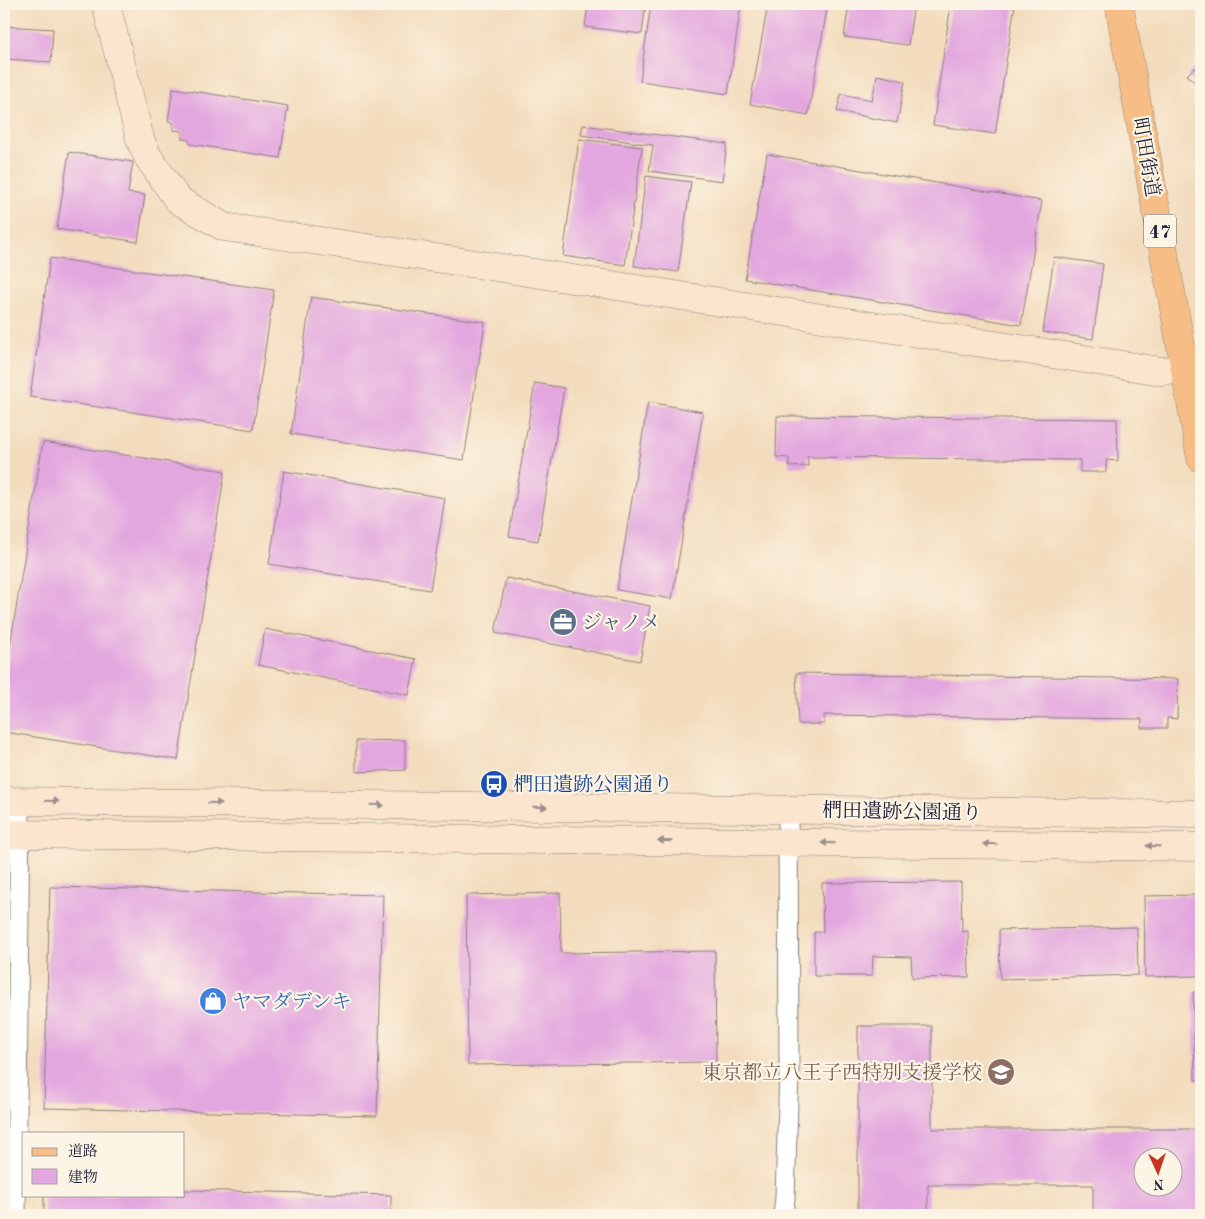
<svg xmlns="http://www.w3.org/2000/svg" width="1205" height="1219" font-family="'Old Standard TT','Noto Serif JP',serif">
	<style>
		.building { fill: #e3a7df; fill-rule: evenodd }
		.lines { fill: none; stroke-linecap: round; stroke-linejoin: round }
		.street-casing { stroke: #8a7f7c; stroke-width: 21 }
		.secondary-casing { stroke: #8a7f7c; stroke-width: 29 }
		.primary-casing { stroke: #8a7f7c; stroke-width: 29 }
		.street { stroke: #fff; stroke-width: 19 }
		.secondary { stroke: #fbe5cf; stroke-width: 28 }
		.primary { stroke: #f6be86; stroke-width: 28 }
		.oneway { fill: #998d8c }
		.labels { text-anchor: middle; stroke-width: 4.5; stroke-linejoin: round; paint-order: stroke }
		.shield { fill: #fcf5e5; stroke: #63616e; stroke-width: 1 }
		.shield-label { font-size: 19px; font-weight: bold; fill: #22223b }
		.street-label { font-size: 20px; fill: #22223b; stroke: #fcf5e5 }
		.service-label { font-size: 20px; fill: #4e5e75; stroke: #fcf5e5; text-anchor: start }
		.transit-label { font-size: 20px; fill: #164399; stroke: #fcf5e5; text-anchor: start }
		.shop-label { font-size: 20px; fill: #366cbe; stroke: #fcf5e5; text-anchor: start }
		.education-label { font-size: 20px; fill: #785e54; stroke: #fcf5e5; text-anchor: end }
	</style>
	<rect width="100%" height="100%" fill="#fcf5e5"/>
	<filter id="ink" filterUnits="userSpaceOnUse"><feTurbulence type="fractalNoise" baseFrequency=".02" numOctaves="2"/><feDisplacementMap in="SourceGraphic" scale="10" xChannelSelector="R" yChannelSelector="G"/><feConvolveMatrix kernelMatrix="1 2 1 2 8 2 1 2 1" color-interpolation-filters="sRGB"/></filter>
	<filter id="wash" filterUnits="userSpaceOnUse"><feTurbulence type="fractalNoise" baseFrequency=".0096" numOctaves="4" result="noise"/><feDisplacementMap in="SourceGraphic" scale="20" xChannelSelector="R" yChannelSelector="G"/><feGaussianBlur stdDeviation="1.12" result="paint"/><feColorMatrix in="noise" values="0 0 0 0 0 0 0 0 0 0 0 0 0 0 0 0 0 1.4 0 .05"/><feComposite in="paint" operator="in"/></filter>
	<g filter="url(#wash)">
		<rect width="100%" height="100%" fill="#f3dcbd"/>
		<g id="blocks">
			<g class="building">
				<path d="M588,4h58l-4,30 -57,-7z"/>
				<path d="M651,4h90l-13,90 -88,-13z"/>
				<path d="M768,4h60l-20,111 -58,-11z"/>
				<path d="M849,4h65l-6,41 -64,-8z"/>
				<path d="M951,4h64l-20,130 -62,-9z"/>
				<path d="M4,26l49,3 -2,33 -47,-3z"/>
				<path d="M1201,60v28l-14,-13 7,-7 2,1 1,-2v-2z"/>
				<path d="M877,75l28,6 -8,42 -60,-12 4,-17 31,6z"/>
				<path d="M173,88l115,18 -8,52 -90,-14 -1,-4 -7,-1v-8l-9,-1v-8l-5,-1z"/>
				<path d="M583,125l144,19 -5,37 -73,-10 4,-26 -72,-10z"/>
				<path d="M579,139l63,8 -17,118 -62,-9z"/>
				<path d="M69,152l64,10 -5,31 17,2 -7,47 -81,-13z"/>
				<path d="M767,154l275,47 -21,124 -276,-46z"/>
				<path d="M646,176l45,6 -13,90 -44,-6z"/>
				<path d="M1054,257l49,7 -10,75 -50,-7z"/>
				<path d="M50,258l224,32 -21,140 -223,-33z"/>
				<path d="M311,297l174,25 -21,138 -173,-26z"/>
				<path d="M535,383l29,5 -26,153 -29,-5z"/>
				<path d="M648,402l55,10 -31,187 -55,-9z"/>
				<path d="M777,416l340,3 1,42 -12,-1v12h-26v-12l-273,-3 1,9 -19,1v-9l-13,-1z"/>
				<path d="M43,442l182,29 -47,289 -174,-28v-49z"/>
				<path d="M284,471l161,27 -15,92 -161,-26z"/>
				<path d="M506,578l144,28 -10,55 -145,-28z"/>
				<path d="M265,629l151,30 -7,36 -151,-30z"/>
				<path d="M796,673l382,6 -1,40 -10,-1v10h-26l1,-9 -318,-4v9h-26z"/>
				<path d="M405,740v30l-49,2v-31z"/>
				<path d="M961,882l1,50 6,-1 1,46 -57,1 -1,-21 -38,-1 -1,20h-58v-44h9l-1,-49z"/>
				<path d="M50,887l333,8 -6,221 -333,-8z"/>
				<path d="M560,893l1,60 154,-2 1,111 -248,3 -2,-170z"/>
				<path d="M1201,895v81l-56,1 -1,-81z"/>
				<path d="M1137,927l1,48 -138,4 -1,-49z"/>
				<path d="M1193,992h8v88h-6z"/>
				<path d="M858,1026h74v103h269v86h-108v-30h-165v30h-70zM1142,1156h30v30h-30z"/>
				<path d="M184,1190l207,5v20h-347v-20h140z"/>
			</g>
		</g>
	</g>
	<g filter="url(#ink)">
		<use href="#blocks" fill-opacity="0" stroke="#8a7f7c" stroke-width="1"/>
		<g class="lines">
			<g class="street-casing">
				<g id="street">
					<path d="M16,1215l4,-414"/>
					<path d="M783,1215l2,-17 4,-127 -1,-261"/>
				</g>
			</g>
			<g class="secondary-casing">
				<g id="secondary">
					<path d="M106,4l34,135 8,18 30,43 46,27 259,38 678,106 24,-2"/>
					<path d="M4,801l1197,13"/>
					<path d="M4,834l1197,13"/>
				</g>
			</g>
			<g class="primary-casing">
				<path id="primary" d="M1119,4l82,454"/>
			</g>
			<use href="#street" class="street"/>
			<use href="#secondary" class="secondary"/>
			<use href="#primary" class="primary"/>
		</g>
		<defs><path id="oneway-solid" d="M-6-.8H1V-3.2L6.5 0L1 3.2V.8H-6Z" transform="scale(1.25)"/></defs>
		<g class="oneway">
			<use href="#oneway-solid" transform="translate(52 801) rotate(1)"/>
			<use href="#oneway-solid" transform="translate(215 803) rotate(1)"/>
			<use href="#oneway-solid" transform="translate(377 805) rotate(1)"/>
			<use href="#oneway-solid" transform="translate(540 807) rotate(1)"/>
			<use href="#oneway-solid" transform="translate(665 841) rotate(-179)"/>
			<use href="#oneway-solid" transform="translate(828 843) rotate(-179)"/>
			<use href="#oneway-solid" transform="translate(990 844) rotate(-179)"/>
			<use href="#oneway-solid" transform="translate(1153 846) rotate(-179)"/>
		</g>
	</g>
	<defs>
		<g id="office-disc" transform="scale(1.4375)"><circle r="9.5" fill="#5c6f8a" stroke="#fcf5e5"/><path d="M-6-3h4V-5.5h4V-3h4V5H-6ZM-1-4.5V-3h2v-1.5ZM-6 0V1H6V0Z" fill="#fff"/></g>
		<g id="bus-disc" transform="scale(1.4375)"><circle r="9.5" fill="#1a4fb4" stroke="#fcf5e5"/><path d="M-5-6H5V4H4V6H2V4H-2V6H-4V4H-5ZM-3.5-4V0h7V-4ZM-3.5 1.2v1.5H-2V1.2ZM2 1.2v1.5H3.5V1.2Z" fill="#fff"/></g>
		<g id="shop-disc" transform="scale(1.4375)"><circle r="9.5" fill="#3f7fe0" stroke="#fcf5e5"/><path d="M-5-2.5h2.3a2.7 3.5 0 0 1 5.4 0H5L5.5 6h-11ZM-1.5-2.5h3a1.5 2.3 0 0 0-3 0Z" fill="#fff"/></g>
		<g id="school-disc" transform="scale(1.4375)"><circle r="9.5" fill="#8d6e63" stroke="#fcf5e5"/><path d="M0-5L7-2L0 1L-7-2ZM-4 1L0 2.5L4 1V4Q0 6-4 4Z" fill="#fff"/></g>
	</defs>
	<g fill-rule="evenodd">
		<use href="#office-disc" x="563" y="622"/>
		<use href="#bus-disc" x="494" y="784"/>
		<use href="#shop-disc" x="213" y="1001"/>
		<use href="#school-disc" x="1001" y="1072"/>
	</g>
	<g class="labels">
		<rect class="shield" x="1144" y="214.5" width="32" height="33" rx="4"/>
		<g class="shield-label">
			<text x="1160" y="238">47</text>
		</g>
		<g class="street-label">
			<text transform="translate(1147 157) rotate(80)" y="7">町田街道</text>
			<text transform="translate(902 811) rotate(1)" y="7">椚田遺跡公園通り</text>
		</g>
		<g class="service-label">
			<text x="582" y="629">ジャノメ</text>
		</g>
		<g class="transit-label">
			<text x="513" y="791">椚田遺跡公園通り</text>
		</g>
		<g class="shop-label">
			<text x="232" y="1008">ヤマダデンキ</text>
		</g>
		<g class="education-label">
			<text x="982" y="1079">東京都立八王子西特別支援学校</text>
		</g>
	</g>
	<rect width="1205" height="1219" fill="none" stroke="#fcf5e5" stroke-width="20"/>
	<rect x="22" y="1132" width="162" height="65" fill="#fcf5e5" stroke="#a5a1a1"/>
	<rect x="32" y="1148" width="25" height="8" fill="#f6be86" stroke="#a5a1a1"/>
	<text x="68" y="1156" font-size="15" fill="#22223b">道路</text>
	<rect x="32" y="1169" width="25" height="15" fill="#e3a7df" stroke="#a5a1a1"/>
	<text x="68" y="1182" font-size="15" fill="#22223b">建物</text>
	<g transform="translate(1158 1172) rotate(177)"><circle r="24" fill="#fcf5e5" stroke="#a5a1a1"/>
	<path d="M0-4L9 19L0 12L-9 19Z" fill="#c8321e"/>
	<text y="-8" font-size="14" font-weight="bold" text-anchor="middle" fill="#22223b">N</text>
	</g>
</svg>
